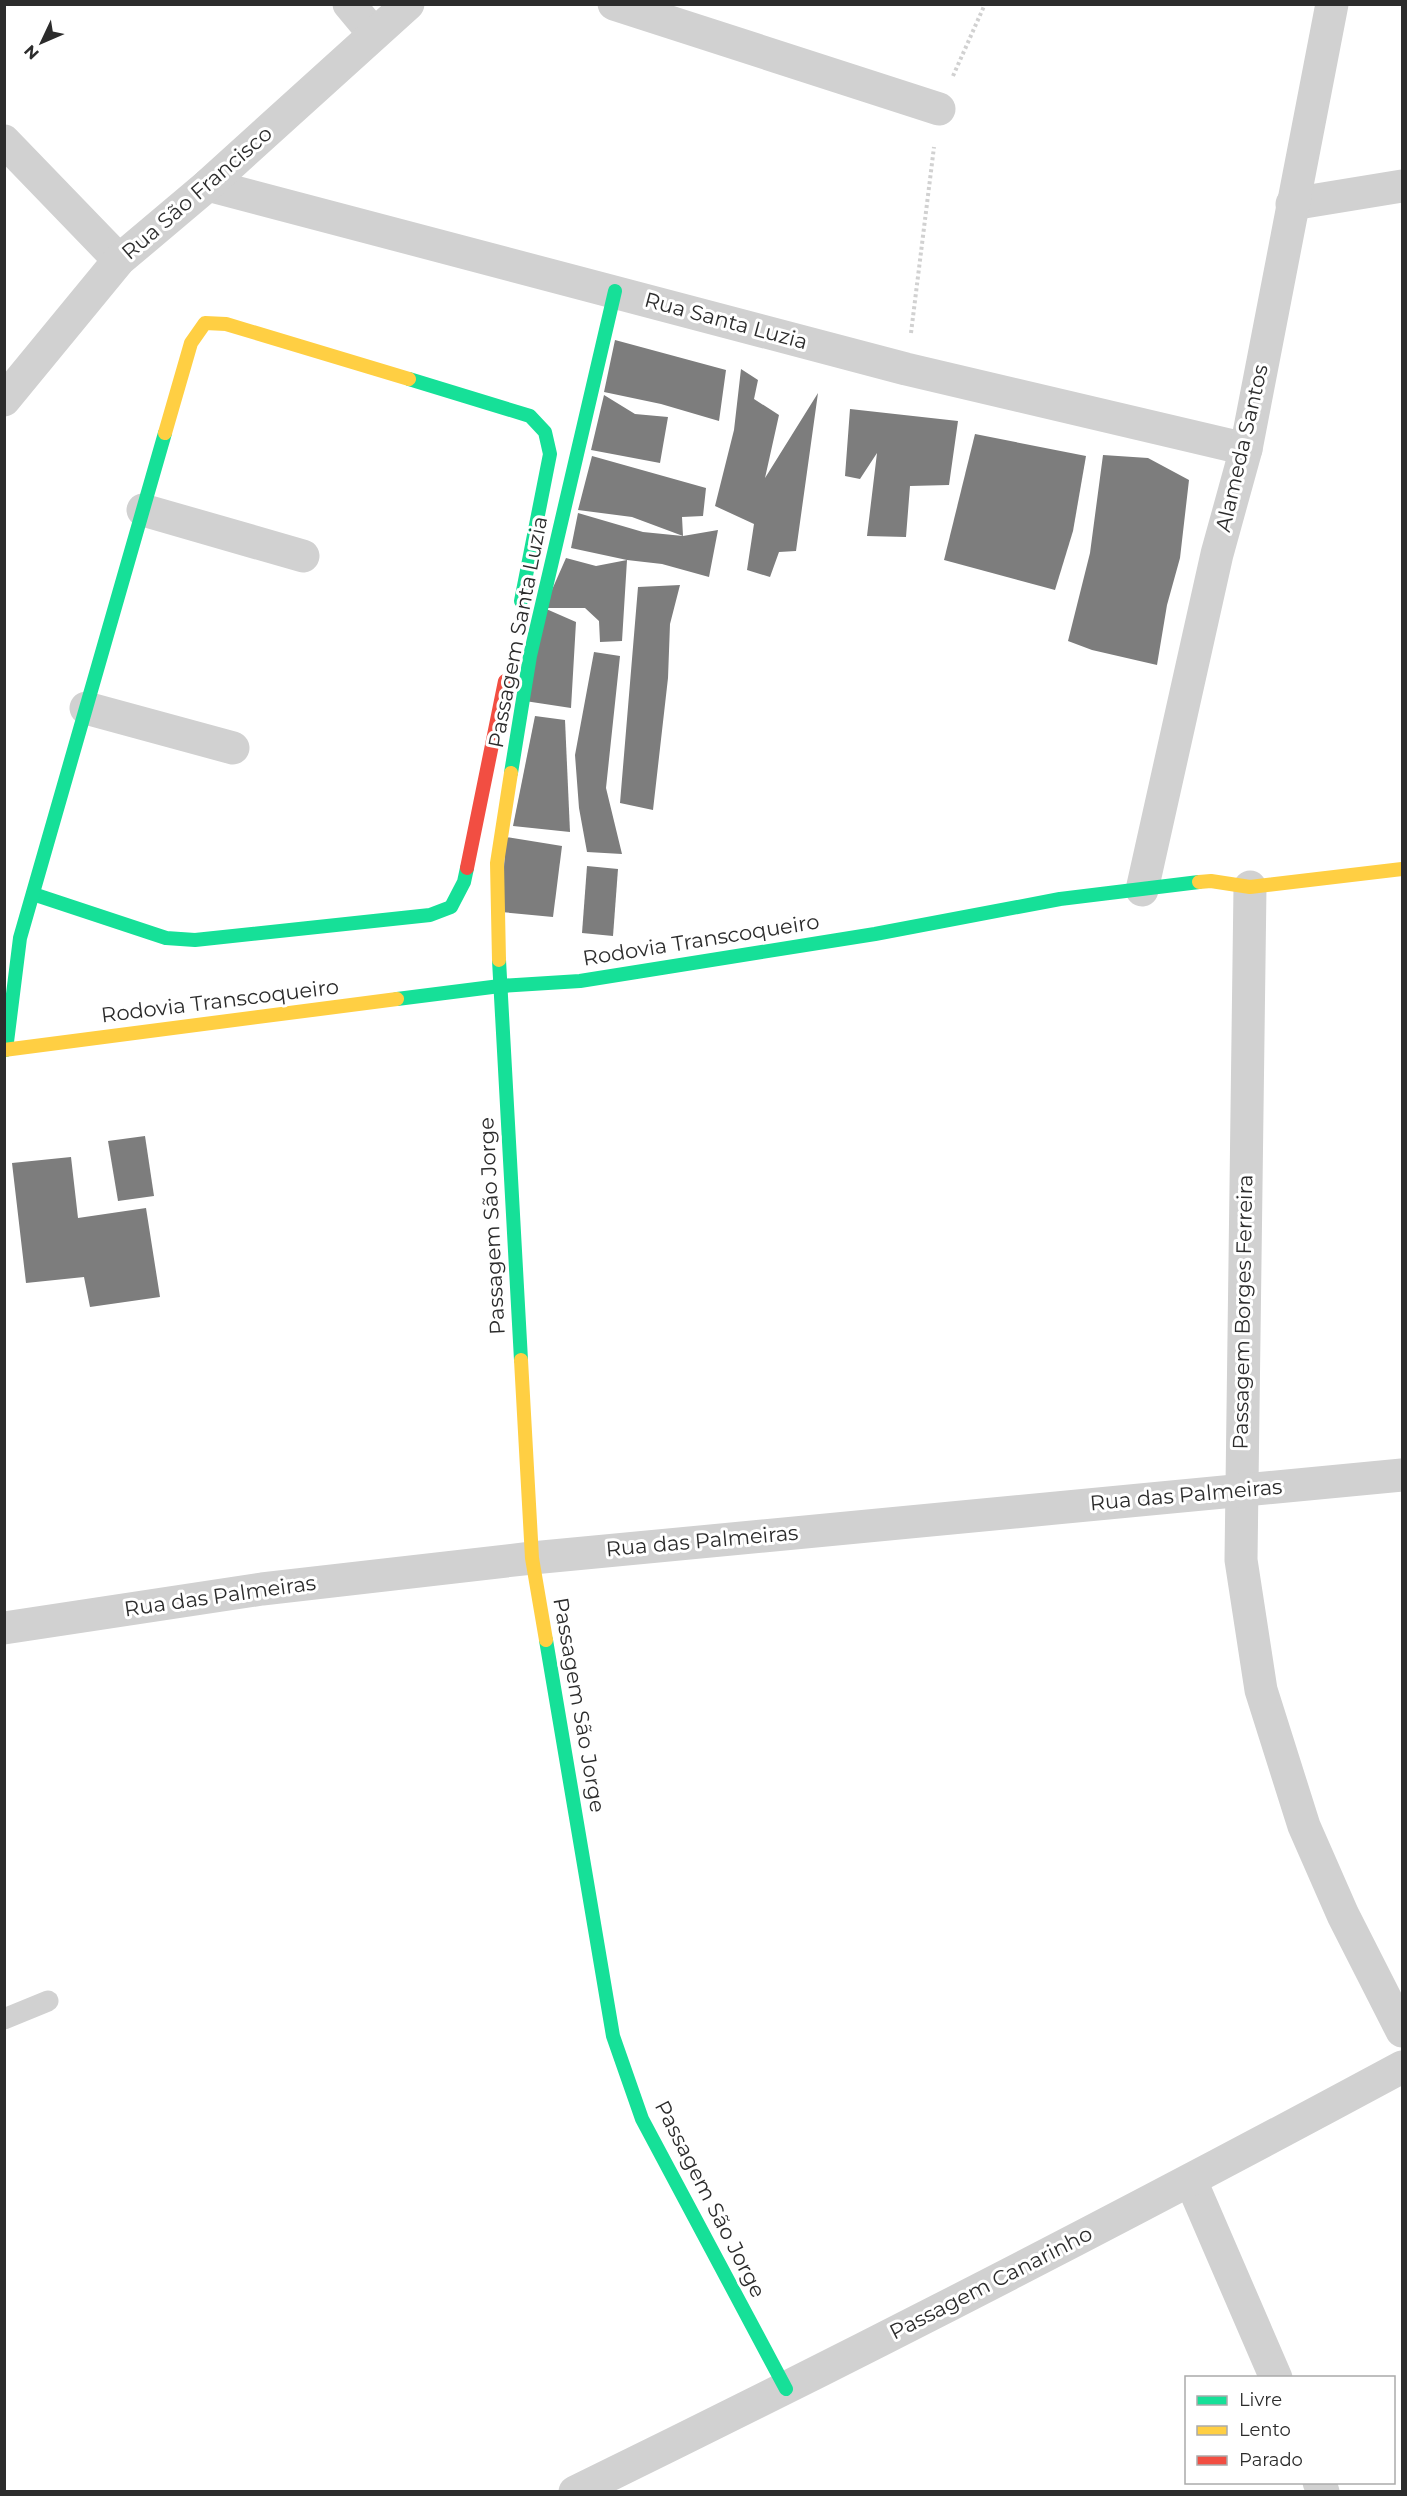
<svg xmlns="http://www.w3.org/2000/svg" width="1407" height="2496" font-family="Montserrat,sans-serif">
	<style>
		.building { fill: #7d7d7d }
		.lines { fill: none; stroke-linecap: round; stroke-linejoin: round }
		.path { stroke: #d1d1d1; stroke-width: 4; stroke-dasharray: 3 3; stroke-linecap: butt }
		.lane { stroke: #d1d1d1; stroke-width: 21 }
		.street { stroke: #d1d1d1; stroke-width: 33 }
		.fast { stroke: #16e098; stroke-width: 14 }
		.slow { stroke: #ffcf43; stroke-width: 14 }
		.jam { stroke: #f24e42; stroke-width: 14 }
		.labels { text-anchor: middle; stroke-width: 6; stroke-linejoin: round; paint-order: stroke }
		.street-label { font-size: 21px; fill: #2c2c2c; stroke: #fff }
	</style>
	<rect width="100%" height="100%" fill="#fff"/>
	<g class="building">
		<path d="M615,340l111,30 -7,51 -58,-17 -57,-12z"/>
		<path d="M741,369l17,11 -4,19 25,16 -14,63 53,-85 -22,158 -17,1 -9,25 -23,-7 7,-46 -39,-18 19,-76z"/>
		<path d="M604,395l31,19 33,3 -8,46 -69,-13z"/>
		<path d="M850,409l108,12 -9,64 -39,1 -4,51 -39,-1 10,-83 -17,26 -15,-3z"/>
		<path d="M975,434l111,22 -13,75 -18,59 -111,-30z"/>
		<path d="M1103,455l45,3 41,22 -9,78 -13,47 -10,60 -65,-15 -24,-9 22,-88z"/>
		<path d="M592,456l114,32 -3,28 -21,1 1,19 -51,-19 -54,-7z"/>
		<path d="M578,513l65,19 40,4 35,-6 -9,47 -47,-13 -35,-4 -56,-12z"/>
		<path d="M566,558l30,8 31,-6 -5,81 -22,1 -1,-21 -14,-13h-41l32,14 -5,86 -46,-7 19,-93z"/>
		<path d="M680,585l-10,39 -2,54 -15,132 -33,-7 18,-216z"/>
		<path d="M594,652l26,4 -14,132 16,66 -35,-2 -8,-44 -4,-53z"/>
		<path d="M535,716l30,4 5,112 -57,-6z"/>
		<path d="M506,837l56,9 -9,71 -52,-5z"/>
		<path d="M587,866l31,3 -5,67 -31,-3z"/>
		<path d="M145,1136l9,60 -36,5 -10,-60z"/>
		<path d="M71,1157l7,61 68,-10 14,89 -70,10 -6,-30 -58,6 -14,-120z"/>
	</g>
	<g class="lines">
		<g class="path">
			<path d="M953,76l32,-72"/>
			<path d="M911,333l23,-186"/>
		</g>
		<path class="lane" d="M4,2019l44,-18"/>
		<g class="street">
			<path d="M349,4l25,30"/>
			<path d="M614,4l325,105"/>
			<path d="M4,141l115,119"/>
			<path d="M208,185l698,184 340,80"/>
			<path d="M1292,204l110,-18"/>
			<path d="M4,400l115,-140 89,-75 200,-181"/>
			<path d="M143,510l160,46"/>
			<path d="M86,708l147,40"/>
			<path d="M1250,887l-9,673 20,130 43,136 39,89 59,116"/>
			<path d="M1142,890l75,-336 29,-105 86,-445"/>
			<path d="M4,1628l258,-39 270,-31 870,-83"/>
			<path d="M1191,2181l85,197"/>
			<path d="M1319,2482l4,10"/>
			<path d="M575,2492c279,-136 554,-278 827,-425"/>
		</g>
		<g class="fast">
			<path d="M409,379l121,37 15,16 5,22 -29,147"/>
			<path d="M511,773l19,-117 85,-365"/>
			<path d="M33,894l133,44 29,2 235,-25 21,-8 13,-25 3,-14"/>
			<path d="M499,960l22,400"/>
			<path d="M397,999l103,-13 80,-5 295,-47 185,-35 139,-17"/>
			<path d="M6,1050l14,-112 145,-505"/>
			<path d="M546,1640l67,396 29,83 144,270"/>
		</g>
		<g class="slow">
			<path d="M165,433l26,-90 14,-20 21,1 183,55"/>
			<path d="M1199,882l12,-1 39,6 152,-18"/>
			<path d="M499,960l-2,-97 14,-90"/>
			<path d="M4,1050l393,-51"/>
			<path d="M521,1360l11,198 14,82"/>
		</g>
		<path class="jam" d="M467,868l38,-187"/>
	</g>
	<g class="labels">
		<g class="street-label">
			<text transform="translate(197 193) rotate(-41)" y="7">Rua São Francisco</text>
			<text transform="translate(726 321) rotate(15)" y="7">Rua Santa Luzia</text>
			<text transform="translate(1242 448) rotate(-77)" y="7">Alameda Santos</text>
			<text transform="translate(518 632) rotate(-79)" y="7">Passagem Santa Luzia</text>
			<text transform="translate(701 940) rotate(-9)" y="7">Rodovia Transcoqueiro</text>
			<text transform="translate(220 1001) rotate(-7)" y="7">Rodovia Transcoqueiro</text>
			<text transform="translate(492 1226) rotate(-93)" y="7">Passagem São Jorge</text>
			<text transform="translate(1243 1312) rotate(-89)" y="7">Passagem Borges Ferreira</text>
			<text transform="translate(1186 1495) rotate(-5)" y="7">Rua das Palmeiras</text>
			<text transform="translate(702 1541) rotate(-5)" y="7">Rua das Palmeiras</text>
			<text transform="translate(220 1596) rotate(-8)" y="7">Rua das Palmeiras</text>
			<text transform="translate(579 1705) rotate(80)" y="7">Passagem São Jorge</text>
			<text transform="translate(710 2199) rotate(63)" y="7">Passagem São Jorge</text>
			<text transform="translate(991 2283) rotate(-27)" y="7">Passagem Canarinho</text>
		</g>
	</g>
	<rect width="1407" height="2496" fill="none" stroke="#2c2c2c" stroke-width="12"/>
	<rect x="1185" y="2376" width="210" height="108" fill="#ffffff" stroke="#ababab" stroke-width="1.5"/>
	<rect x="1197" y="2396" width="30" height="9" fill="#16e098" stroke="#ababab" stroke-width="1.5"/>
	<text x="1239" y="2406" font-size="18" fill="#2c2c2c">Livre</text>
	<rect x="1197" y="2426" width="30" height="9" fill="#ffcf43" stroke="#ababab" stroke-width="1.5"/>
	<text x="1239" y="2436" font-size="18" fill="#2c2c2c">Lento</text>
	<rect x="1197" y="2456" width="30" height="9" fill="#f24e42" stroke="#ababab" stroke-width="1.5"/>
	<text x="1239" y="2466" font-size="18" fill="#2c2c2c">Parado</text>
	<g transform="translate(42 42) rotate(226)" stroke="#ffffff" stroke-width="4.5" paint-order="stroke">
	<path d="M0-4.5L10 22L0 15L-10 22Z" fill="#2c2c2c"/>
	<text y="-9" font-size="16" font-weight="bold" text-anchor="middle" fill="#2c2c2c">N</text>
	</g>
</svg>
